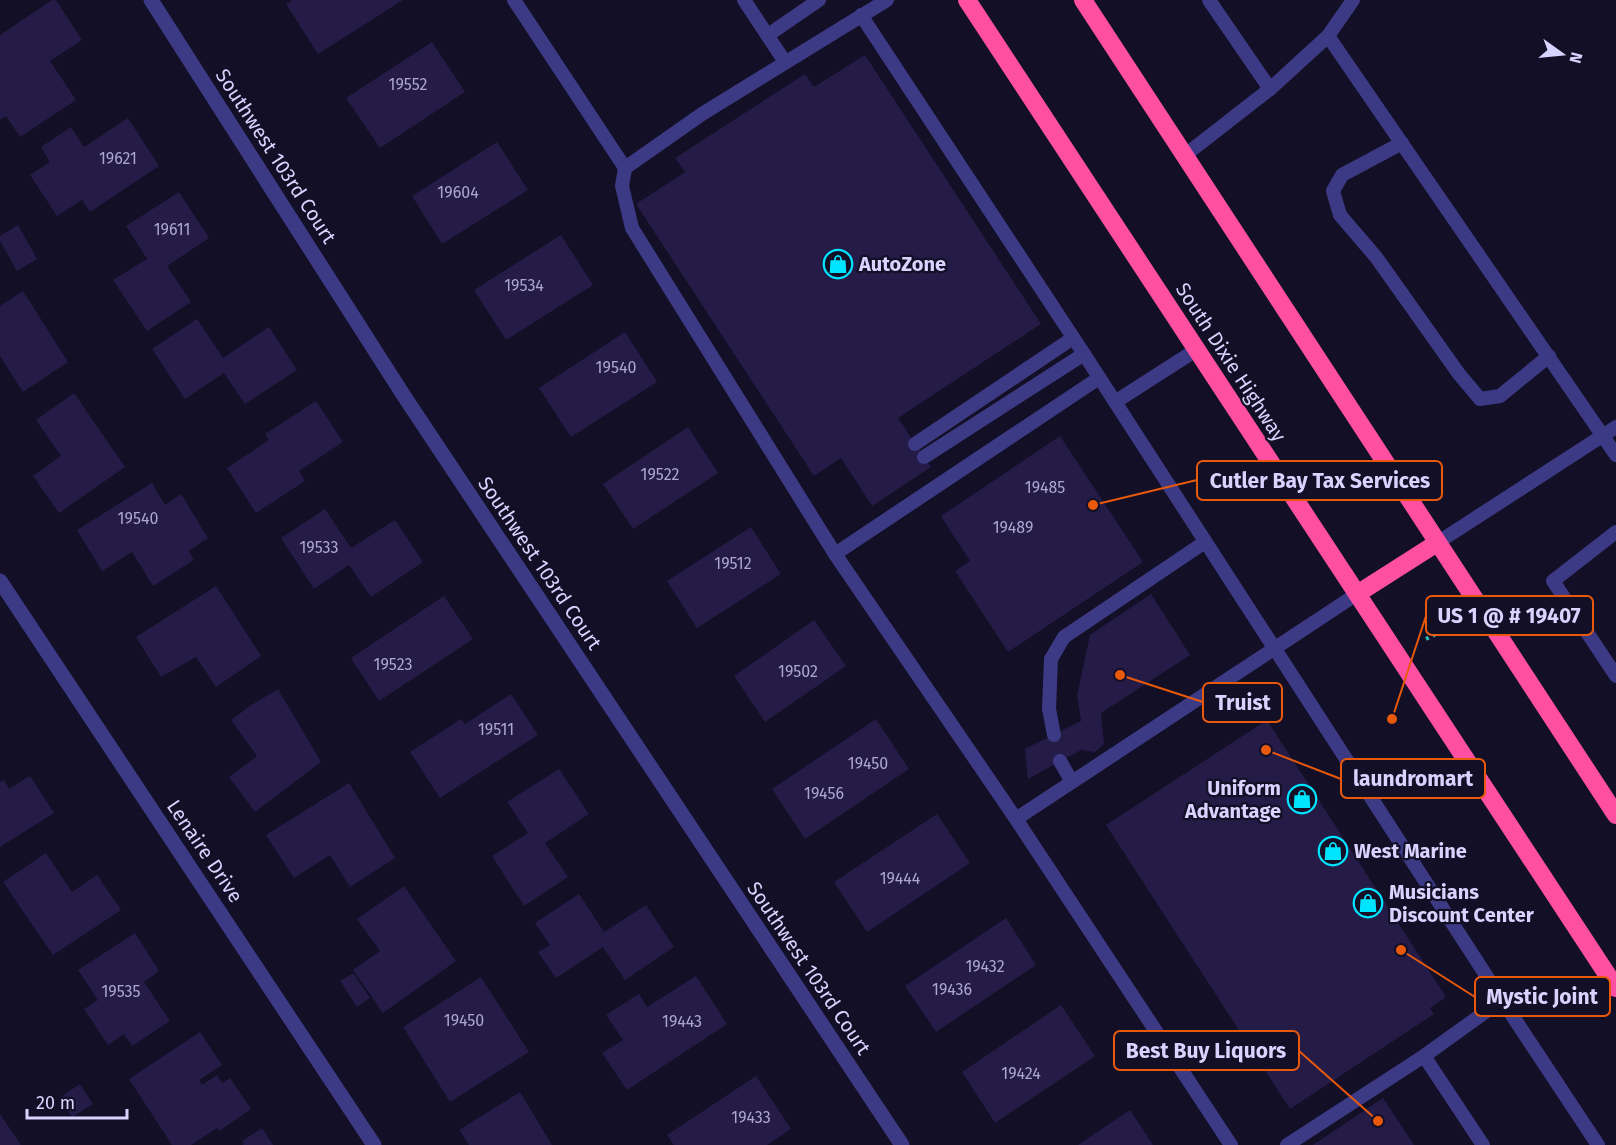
<svg xmlns="http://www.w3.org/2000/svg" width="1616" height="1145" font-family="'Fira Sans',sans-serif">
	<style>
		.building { fill: #241b47 }
		.lines { fill: none; stroke-linecap: round; stroke-linejoin: round }
		.path { stroke: #2fb8b0; stroke-width: 4; stroke-dasharray: 3 4.5; stroke-linecap: butt }
		.lane { stroke: #3d3a85; stroke-width: 14 }
		.street { stroke: #3d3a85; stroke-width: 15 }
		.highway { stroke: #ff4fa3; stroke-width: 18 }
		.labels { text-anchor: middle; stroke-width: 4.5; stroke-linejoin: round; paint-order: stroke }
		.number-label { font-size: 16px; fill: #aca6d1 }
		.street-label { font-size: 20px; fill: #d9d4ff; stroke: #130f26 }
		.poi-label { font-size: 20px; font-weight: bold; fill: #d9d4ff; stroke: #130f26; text-anchor: start }
		.leader { fill: none; stroke: #e8590c; stroke-width: 2 }
		.callout-dot { fill: #e8590c; stroke: #130f26; stroke-width: 2 }
		.callout { fill: #130f26; stroke: #e8590c; stroke-width: 2 }
		.callout-label { font-size: 21px; text-anchor: middle; font-weight: bold; fill: #d9d4ff }
	</style>
	<rect width="100%" height="100%" fill="#130f26"/>
	<g class="building">
		<path d="M52,0h4l26,40 -32,21 26,39 -56,37 -14,-21 -6,4v-85z"/>
		<path d="M292,0h111l-85,54 -32,-50z"/>
		<path d="M432,42l33,50 -85,56 -34,-50z"/>
		<path d="M865,55l176,269 -143,94 33,49 -59,39 -31,-48 -27,18 -178,-272 49,-32 -10,-14 130,-84 9,13z"/>
		<path d="M128,118l31,48 -69,46 -8,-12 -25,16 -27,-41 20,-13 -9,-15 30,-20 13,20z"/>
		<path d="M497,142l31,48 -86,54 -30,-48z"/>
		<path d="M179,192l30,46 -42,28 24,36 -44,29 -34,-51 34,-21 -21,-33z"/>
		<path d="M18,225l19,34 -20,12 -17,-30v-5z"/>
		<path d="M561,235l32,50 -87,55 -32,-50z"/>
		<path d="M23,291l45,71 -45,30 -23,-36v-50z"/>
		<path d="M197,319l26,39 46,-31 28,43 -52,34 -21,-31 -39,26 -33,-50z"/>
		<path d="M625,332l32,50 -86,55 -32,-49z"/>
		<path d="M74,393l51,74 -66,46 -26,-37 28,-20 -25,-36z"/>
		<path d="M316,401l27,41 -44,29 6,10 -49,32 -29,-45 42,-28 -4,-6z"/>
		<path d="M688,427l30,46 -85,56 -30,-45z"/>
		<path d="M1060,436l83,126 -135,90 -53,-81 15,-10 -29,-45z"/>
		<path d="M152,483l13,22 16,-11 27,44 -19,13 5,9 -41,26 -21,-34 -30,19 -25,-41z"/>
		<path d="M325,509l26,39 44,-28 28,42 -52,35 -22,-32 -35,24 -33,-51z"/>
		<path d="M751,527l30,47 -84,54 -30,-47z"/>
		<path d="M216,586l45,70 -45,31 -20,-30 -35,20 -25,-40z"/>
		<path d="M1151,594l39,61 -89,58 3,31 -9,8 -14,-2 -53,29 -3,-30 56,-28 -4,-26 13,-60z"/>
		<path d="M444,596l29,43 -94,62 -28,-43z"/>
		<path d="M814,620l32,46 -81,56 -31,-46z"/>
		<path d="M278,689l43,73 -66,50 -26,-35 28,-21 -26,-36 19,-14z"/>
		<path d="M511,694l27,41 -98,63 -30,-46 51,-33 4,5z"/>
		<path d="M876,719l33,50 -104,70 -33,-50z"/>
		<path d="M1267,720l179,277 -16,11 4,6 -144,95 -184,-284z"/>
		<path d="M559,769l30,45 -44,29 23,34 -44,29 -32,-50 36,-23 -21,-31z"/>
		<path d="M30,776l24,37 -54,34v-65l4,-2 5,9z"/>
		<path d="M349,783l46,75 -45,29 -20,-32 -36,23 -28,-43z"/>
		<path d="M937,814l33,49 -103,69 -33,-50z"/>
		<path d="M46,853l26,39 25,-17 24,35 -68,45 -50,-73z"/>
		<path d="M404,886l52,75 -73,52 -30,-43 27,-19 -23,-32z"/>
		<path d="M579,894l25,38 42,-27 28,42 -49,33 -22,-33 -47,31 -18,-26 12,-7 -15,-22z"/>
		<path d="M1006,918l30,47 -100,67 -31,-46z"/>
		<path d="M135,933l24,38 -15,11 26,39 -38,25 -8,-12 -16,11 -24,-36 14,-9 -20,-30z"/>
		<path d="M353,973l17,25 -13,9 -17,-26z"/>
		<path d="M696,976l31,48 -100,66 -25,-37 21,-13 -17,-25 33,-21 8,13z"/>
		<path d="M481,977l48,75 -79,50 -47,-75z"/>
		<path d="M1061,1005l34,51 -100,67 -33,-51z"/>
		<path d="M200,1032l22,33 -23,15 3,5 15,-10 5,8 8,-5 21,31 -32,22 -2,-3 -26,17h-19l-43,-66z"/>
		<path d="M756,1076l35,53 -24,16h-93l-7,-10z"/>
		<path d="M80,1084l13,20 -21,13 -13,-19z"/>
		<path d="M520,1092l32,53h-83l-10,-15z"/>
		<path d="M1383,1098l31,47h-101z"/>
		<path d="M1130,1110l23,35h-75z"/>
		<path d="M0,1114l21,31h-21z"/>
		<path d="M262,1128l11,17h-31l2,-1 -2,-3z"/>
	</g>
	<g class="lines">
		<path class="path" d="M1426,639l12,-6"/>
		<g class="lane">
			<path d="M514,0l111,168 77,-54 185,-114"/>
			<path d="M744,0l41,62"/>
			<path d="M861,15l223,339 418,646 -78,56 59,89"/>
			<path d="M768,35l51,-35"/>
			<path d="M1328,36l288,419"/>
			<path d="M1270,89l58,-53 25,-36"/>
			<path d="M1402,143l-60,32 -9,16 7,24 36,42 83,117 21,25 20,-3 49,-40"/>
			<path d="M1184,156l86,-67 -61,-89"/>
			<path d="M625,168l-3,18 10,42 203,326 264,-176"/>
			<path d="M1115,402l81,-52"/>
			<path d="M915,444l158,-106"/>
			<path d="M924,457l160,-103"/>
			<path d="M1616,532l-63,49 63,95"/>
			<path d="M1437,543l179,-116"/>
			<path d="M835,554l181,265 215,326"/>
			<path d="M1054,735l-5,-26 2,-50 13,-22 141,-95"/>
			<path d="M1060,761l12,21"/>
			<path d="M1016,819l341,-225"/>
			<path d="M1502,1000l96,145"/>
			<path d="M1287,1145l137,-89"/>
		</g>
		<g class="street">
			<path d="M151,0l253,396 498,749"/>
			<path d="M0,581l374,564"/>
		</g>
		<g class="highway">
			<path d="M967,0l649,988"/>
			<path d="M1083,0l533,815"/>
			<path d="M1357,594l80,-51"/>
		</g>
	</g>
	<defs>
		<g id="shop-ring" transform="scale(1.5)"><circle r="9.5" fill="#130f26" stroke="#00e5ff" stroke-width="1.5"/><path d="M-5-2.5h2.3a2.7 3.5 0 0 1 5.4 0H5L5.5 6h-11ZM-1.5-2.5h3a1.5 2.3 0 0 0-3 0Z" fill="#00e5ff"/></g>
	</defs>
	<g fill-rule="evenodd">
		<use href="#shop-ring" x="838" y="264"/>
		<use href="#shop-ring" x="1302" y="799"/>
		<use href="#shop-ring" x="1333" y="851"/>
		<use href="#shop-ring" x="1368" y="903"/>
	</g>
	<g class="labels">
		<g class="number-label">
			<text x="408" y="90">19552</text>
			<text x="118" y="164">19621</text>
			<text x="458" y="198">19604</text>
			<text x="172" y="235">19611</text>
			<text x="524" y="291">19534</text>
			<text x="616" y="373">19540</text>
			<text x="660" y="480">19522</text>
			<text x="1045" y="493">19485</text>
			<text x="138" y="524">19540</text>
			<text x="1013" y="533">19489</text>
			<text x="319" y="553">19533</text>
			<text x="733" y="569">19512</text>
			<text x="393" y="670">19523</text>
			<text x="798" y="677">19502</text>
			<text x="496" y="735">19511</text>
			<text x="868" y="769">19450</text>
			<text x="824" y="799">19456</text>
			<text x="900" y="884">19444</text>
			<text x="985" y="972">19432</text>
			<text x="952" y="995">19436</text>
			<text x="121" y="997">19535</text>
			<text x="464" y="1026">19450</text>
			<text x="682" y="1027">19443</text>
			<text x="1021" y="1079">19424</text>
			<text x="751" y="1123">19433</text>
		</g>
		<g class="street-label">
			<text transform="translate(276 156) rotate(57)" y="7">Southwest 103rd Court</text>
			<text transform="translate(1231 362) rotate(57)" y="7">South Dixie Highway</text>
			<text transform="translate(540 563) rotate(56)" y="7">Southwest 103rd Court</text>
			<text transform="translate(205 851) rotate(56)" y="7">Lenaire Drive</text>
			<text transform="translate(809 968) rotate(56)" y="7">Southwest 103rd Court</text>
		</g>
		<g class="poi-label">
			<text x="859" y="271">AutoZone</text>
			<text x="1281" y="795" text-anchor="end">Uniform<tspan x="1281" dy="23">Advantage</tspan></text>
			<text x="1354" y="858">West Marine</text>
			<text x="1389" y="899">Musicians<tspan x="1389" dy="23">Discount Center</tspan></text>
		</g>
	</g>
	<path class="leader" d="M1093 505L1197 480M1392 719L1426 616M1120 675L1203 702M1266 750L1341 779M1401 950L1475 997M1378 1121L1299 1051"/>
	<g class="callout-dot">
		<circle cx="1093" cy="505" r="6"/>
		<circle cx="1392" cy="719" r="6"/>
		<circle cx="1120" cy="675" r="6"/>
		<circle cx="1266" cy="750" r="6"/>
		<circle cx="1401" cy="950" r="6"/>
		<circle cx="1378" cy="1121" r="6"/>
	</g>
	<g class="callout">
		<rect x="1197" y="461" width="245" height="39" rx="6"/>
		<rect x="1426" y="596" width="167" height="39" rx="6"/>
		<rect x="1203" y="683" width="79" height="39" rx="6"/>
		<rect x="1341" y="759" width="144" height="39" rx="6"/>
		<rect x="1475" y="977" width="135" height="39" rx="6"/>
		<rect x="1114" y="1031" width="185" height="39" rx="6"/>
	</g>
	<g class="callout-label">
		<text x="1320" y="488">Cutler Bay Tax Services</text>
		<text x="1509" y="623">US 1 @ # 19407</text>
		<text x="1243" y="710">Truist</text>
		<text x="1413" y="786">laundromart</text>
		<text x="1542" y="1004">Mystic Joint</text>
		<text x="1206" y="1058">Best Buy Liquors</text>
	</g>
	<g transform="translate(1562 54) rotate(105)" stroke="#130f26" stroke-width="4.5" paint-order="stroke">
	<path d="M0-4.5L10 22L0 15L-10 22Z" fill="#d9d4ff"/>
	<text y="-9" font-size="16" font-weight="bold" text-anchor="middle" fill="#d9d4ff">N</text>
	</g>
	<path d="M27 1109v9h100v-9" fill="none" stroke="#d9d4ff" stroke-width="3"/>
	<text x="36" y="1109" font-size="18" fill="#d9d4ff" stroke="#130f26" stroke-width="4.5" paint-order="stroke">20 m</text>
</svg>
